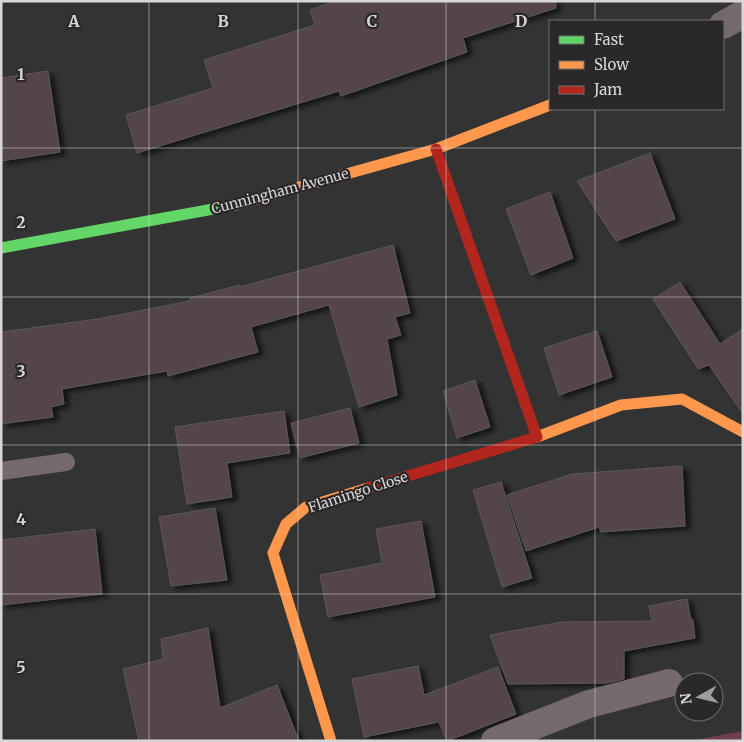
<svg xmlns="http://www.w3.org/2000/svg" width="744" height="742" font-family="Merriweather,serif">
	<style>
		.green { fill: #6e3c53 }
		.building { fill: #52444a; stroke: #5a5859; filter: url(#shadow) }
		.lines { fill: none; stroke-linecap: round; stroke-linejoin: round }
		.lane { stroke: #74696e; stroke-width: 18 }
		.street { stroke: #74696e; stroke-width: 28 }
		.fast { stroke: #63d668; stroke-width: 11 }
		.slow { stroke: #ff974d; stroke-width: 11 }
		.jam { stroke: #b3261e; stroke-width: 11 }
		.grid { fill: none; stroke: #d8d6d7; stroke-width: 1; stroke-opacity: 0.55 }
		.labels { text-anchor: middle; stroke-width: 4.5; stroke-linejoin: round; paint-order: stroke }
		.street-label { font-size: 14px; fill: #d8d6d7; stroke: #2b2829 }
		.grid-label { font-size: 16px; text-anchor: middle; font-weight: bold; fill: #d8d6d7; stroke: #2b2829; stroke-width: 4.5; stroke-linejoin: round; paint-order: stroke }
	</style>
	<defs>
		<filter id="shadow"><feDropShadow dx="5.5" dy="3" stdDeviation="2.5" flood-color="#0009"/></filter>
	</defs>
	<rect width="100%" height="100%" fill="#343333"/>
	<path class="green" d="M743,731v10h-54z"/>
	<g class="building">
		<path d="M336,1h219l1,7 -93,30 4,14 -126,44 -2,-5 -202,62 -11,-38 87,-27 -9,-28 111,-35 -5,-15z"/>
		<path d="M48,71l12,81 -59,9v-83z"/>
		<path d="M650,153l25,66 -59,22 -39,-60z"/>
		<path d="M550,192l23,66 -42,17 -25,-66z"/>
		<path d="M393,245l17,68 -15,4 6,18 -14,4 10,56 -38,12 -30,-102 -78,22 7,25 -90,24 -1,-5 -105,18 2,15 -13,3 2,10 -52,7v-92l97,-13 92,-18v-3l50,-13v2z"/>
		<path d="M680,282l40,62 23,-15v85l-34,-49 -11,4 -45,-70z"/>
		<path d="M597,331l15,46 -53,18 -15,-47z"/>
		<path d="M475,380l15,47 -33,11 -14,-47z"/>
		<path d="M350,408l9,35 -59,15 -9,-35z"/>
		<path d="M284,411l6,42 -63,10 5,34 -45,7 -12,-77z"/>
		<path d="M682,466l3,60 -84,6 -2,-5 -73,24 -19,-56 65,-21z"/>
		<path d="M501,482l31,96 -30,9 -29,-97z"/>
		<path d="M215,508l12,72 -56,6 -12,-69z"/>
		<path d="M421,521l14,76 -107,20 -8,-42 62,-12 -6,-34z"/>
		<path d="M95,529l7,65 -101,11v-65z"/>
		<path d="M687,599l4,21h2l2,18 -71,13v28l-17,4 -99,1 -18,-49 72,-13 90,-1 -3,-15z"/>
		<path d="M208,628l12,80 57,-23 22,56h-160l-16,-72 40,-10 -2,-20z"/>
		<path d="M418,666l6,29 74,-28 18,47 -69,27 -8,-19 -75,15 -12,-58z"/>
	</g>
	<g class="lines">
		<path class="lane" d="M1,471l65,-9"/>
		<g class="street">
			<path d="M723,25l20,-11"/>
			<path d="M495,741l94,-37 80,-21"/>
		</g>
		<path class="fast" d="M1,248l234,-43"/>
		<g class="slow">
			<path d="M235,205l201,-56 114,-44"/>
			<path d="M537,437l84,-32 61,-6 61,33"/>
			<path d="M331,741l-58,-188 13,-29 20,-17 62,-19"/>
		</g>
		<path class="jam" d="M368,488l169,-51 -101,-288"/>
	</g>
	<path class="grid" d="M149,1v740M298,1v740M446,1v740M595,1v20M595,109v632M1,148h742M1,297h742M1,445h742M1,594h742"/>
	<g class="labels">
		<g class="street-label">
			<text transform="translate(280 191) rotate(-15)" y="5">Cunningham Avenue</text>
			<text transform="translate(358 492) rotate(-18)" y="5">Flamingo Close</text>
		</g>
	</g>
	<g class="grid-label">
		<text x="74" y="27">A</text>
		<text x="223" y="27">B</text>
		<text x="372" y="27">C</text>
		<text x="521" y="27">D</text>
		<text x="21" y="80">1</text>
		<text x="21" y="228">2</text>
		<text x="21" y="377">3</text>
		<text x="21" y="525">4</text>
		<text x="21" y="673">5</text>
	</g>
	<rect width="744" height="742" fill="none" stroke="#d8d6d7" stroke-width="5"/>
	<rect x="549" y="20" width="175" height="90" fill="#2b2829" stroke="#706e6f"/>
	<rect x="559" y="36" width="25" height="8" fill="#63d668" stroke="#706e6f"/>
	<text x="594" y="45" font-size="15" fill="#d8d6d7">Fast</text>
	<rect x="559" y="61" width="25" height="8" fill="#ff974d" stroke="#706e6f"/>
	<text x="594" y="70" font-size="15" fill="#d8d6d7">Slow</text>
	<rect x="559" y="86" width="25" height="8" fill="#b3261e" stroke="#706e6f"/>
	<text x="594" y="95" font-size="15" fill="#d8d6d7">Jam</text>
	<g transform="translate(699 697) rotate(262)"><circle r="24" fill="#2b2829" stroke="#706e6f"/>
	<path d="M0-4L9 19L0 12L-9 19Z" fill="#9f9d9e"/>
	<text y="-8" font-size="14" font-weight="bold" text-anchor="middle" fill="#d8d6d7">N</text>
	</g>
</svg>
